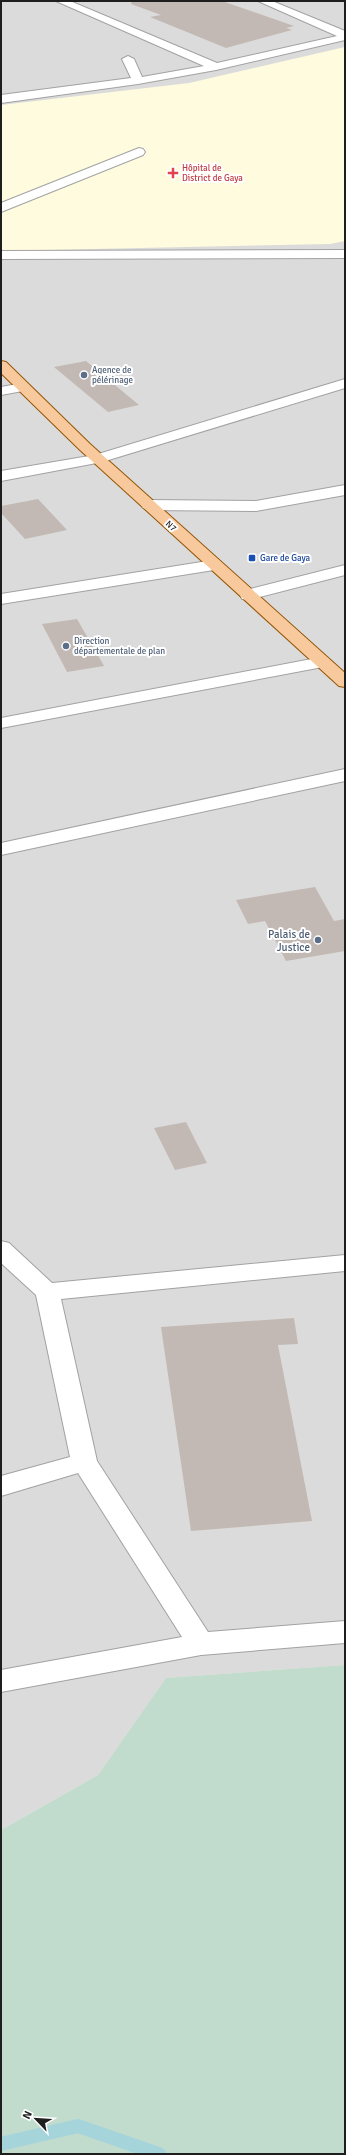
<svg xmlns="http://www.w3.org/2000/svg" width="346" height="2155" font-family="Signika,sans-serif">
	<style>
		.residential { fill: #dcdbdb }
		.education { fill: #fefbde }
		.wetland { fill: #c1dccd }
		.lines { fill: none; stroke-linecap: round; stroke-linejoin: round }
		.stream { stroke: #a5d4db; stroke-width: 14 }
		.building { fill: #c3b9b4 }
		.minor-casing { stroke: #a2a2a2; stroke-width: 2 }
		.major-casing { stroke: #945604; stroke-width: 2 }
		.minor { fill: #fff; fill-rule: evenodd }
		.major { fill: #f9c99e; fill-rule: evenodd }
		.health-dot { fill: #e0444e; stroke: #fff; stroke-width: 1.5 }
		.service-dot { fill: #5c6f8a; stroke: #fff; stroke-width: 1.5 }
		.transit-dot { fill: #1a4fb4; stroke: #fff; stroke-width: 1.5 }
		.labels { text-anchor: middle; stroke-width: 4; stroke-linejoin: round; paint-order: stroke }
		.far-health-label { font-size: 9px; fill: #be3a42; stroke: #fff; text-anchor: start }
		.far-service-label { font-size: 9px; fill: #4e5e75; stroke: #fff; text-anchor: start }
		.far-street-label { font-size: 9px; fill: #1e1e1e; stroke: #fff }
		.far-transit-label { font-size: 9px; fill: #164399; stroke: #fff; text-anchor: start }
		.service-label { font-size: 11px; fill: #4e5e75; stroke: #fff; text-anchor: end }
	</style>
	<rect width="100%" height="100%" fill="#efeae4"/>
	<path class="residential" d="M1,1h344v1664l-179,13 -68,97 -97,55z"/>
	<path class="education" d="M345,47v194l-15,3 -329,7v-146l188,-22z"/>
	<path class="wetland" d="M345,1665v489h-344v-324l97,-55 68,-97z"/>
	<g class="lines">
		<path class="stream" d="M1,2144l77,-18 81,28"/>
	</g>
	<g class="building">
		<path d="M132,1h90l72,25 -8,2 6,2 -66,18 -76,-31 11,-2 -30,-11z"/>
		<path d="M86,361l53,44 -31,7 -54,-45z"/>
		<path d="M38,499l29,31 -42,9 -24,-26v-7z"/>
		<path d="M77,619l27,47 -37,6 -25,-48z"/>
		<path d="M315,887l19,34 11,-2v32l-59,10 -21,-40 -17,3 -12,-24z"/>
		<path d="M186,1122l21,41 -32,7 -21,-42z"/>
		<path d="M294,1318l4,26 -20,1 34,176 -121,10 -30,-204z"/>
	</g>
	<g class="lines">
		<g class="minor-casing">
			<g id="minor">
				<path d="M56,1h14l147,62 120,-27 -79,-35h14l73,30v9l-129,30 -78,14 -137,19v-8l130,-17 -9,-19 6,-3 6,3 8,18 62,-11z"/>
				<path d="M139,148l4,1 2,3 -2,3 -142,57v-9z"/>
				<path d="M345,250v8l-344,1v-8z"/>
				<path d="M345,379v9l-243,74 -101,19v-10l94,-16z"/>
				<path d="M23,383l5,1 2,3 -2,3 -27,5v-8z"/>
				<path d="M345,485v10l-89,16 -107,-1 -6,-2 -2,-3 2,-3 6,-2 107,1z"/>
				<path d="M214,560l6,1 2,4 -2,4 -219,35v-10z"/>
				<path d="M345,565v10l-97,25 -6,-1 -2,-4 2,-4z"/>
				<path d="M322,657l6,1 3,4 -3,4 -327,62v-10z"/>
				<path d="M345,769v12l-344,74v-12z"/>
				<path d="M1,1241l8,2 43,40 293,-28v16l-284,28 36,162 111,171 137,-11v22l-144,12 -200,37v-22l181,-33 -104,-164 -77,23v-20l69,-19 -34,-162 -35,-32z"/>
			</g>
		</g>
		<g class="major-casing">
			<path id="major" d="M1,361l5,1 84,82 255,229v14l-6,-1 -259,-236 -79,-77z"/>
		</g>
		<use href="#minor" class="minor"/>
		<use href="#major" class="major"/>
	</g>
	<path class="health-dot" d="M171 167h4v4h4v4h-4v4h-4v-4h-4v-4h4z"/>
	<g class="service-dot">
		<circle cx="84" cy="375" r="4"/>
		<circle cx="66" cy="646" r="4"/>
		<circle cx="318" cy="940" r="4"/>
	</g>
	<rect class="transit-dot" x="248" y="554" width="8" height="8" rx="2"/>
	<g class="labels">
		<g class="far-health-label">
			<text x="182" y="171">Hôpital de<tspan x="182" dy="10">District de Gaya</tspan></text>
		</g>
		<g class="far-service-label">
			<text x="92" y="373">Agence de<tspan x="92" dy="10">pélérinage</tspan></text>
			<text x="74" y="644">Direction<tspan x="74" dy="10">départementale de plan</tspan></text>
		</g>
		<g class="far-street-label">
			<text transform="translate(171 526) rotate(42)" y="3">N7</text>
		</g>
		<g class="far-transit-label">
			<text x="260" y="561">Gare de Gaya</text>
		</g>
		<g class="service-label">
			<text x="310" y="938">Palais de<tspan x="310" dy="13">Justice</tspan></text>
		</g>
	</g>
	<rect width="346" height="2155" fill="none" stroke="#1e1e1e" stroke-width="4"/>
	<g transform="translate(36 2119) rotate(295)" stroke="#ffffff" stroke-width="3" paint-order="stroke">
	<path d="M0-3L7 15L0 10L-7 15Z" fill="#1e1e1e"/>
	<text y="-6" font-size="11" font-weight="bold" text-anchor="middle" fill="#1e1e1e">N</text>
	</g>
</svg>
